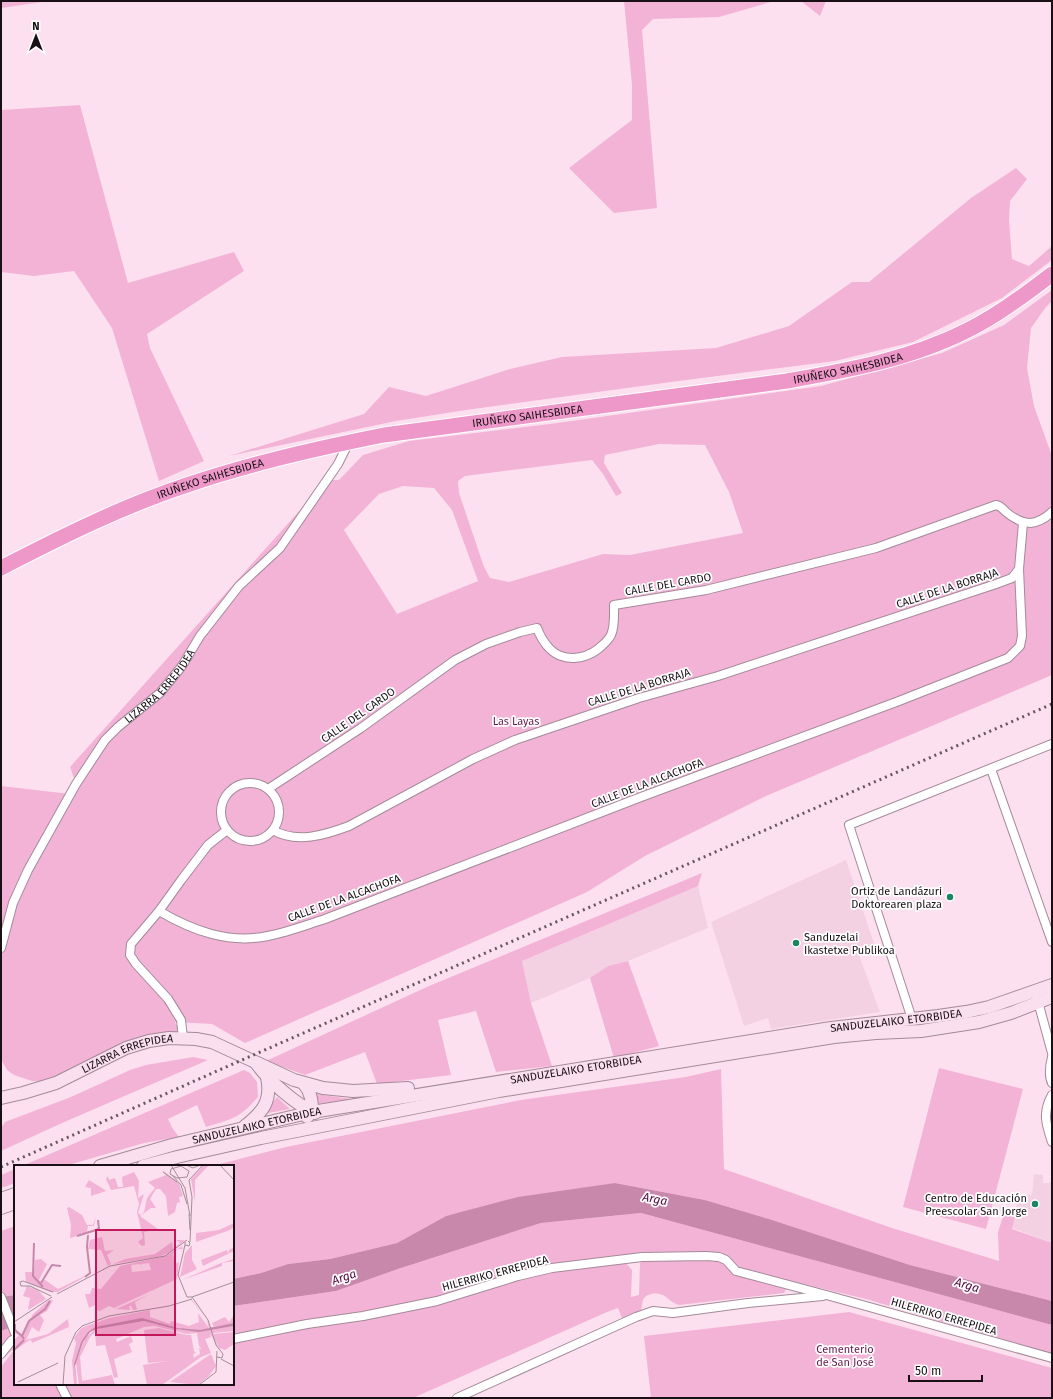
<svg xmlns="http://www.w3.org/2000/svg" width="1053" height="1399" font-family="'Fira Sans',sans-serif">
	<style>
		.built { fill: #f4d0e3 }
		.green { fill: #f2b3d6; fill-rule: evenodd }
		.water { fill: #c788ac }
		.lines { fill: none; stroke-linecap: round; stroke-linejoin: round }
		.street-casing { stroke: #a48a98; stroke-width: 10 }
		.secondary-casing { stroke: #a48a98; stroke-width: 14 }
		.highway-casing { stroke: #fff; stroke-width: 17 }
		.street { stroke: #fff; stroke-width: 8 }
		.secondary { stroke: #fae0ef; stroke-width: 12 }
		.highway { stroke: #ee98ca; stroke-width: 15 }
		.rail { stroke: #66565e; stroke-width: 3; stroke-dasharray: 2 4; stroke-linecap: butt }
		.poi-dot { fill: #1c8561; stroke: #fff; stroke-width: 1.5 }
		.labels { text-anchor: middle; stroke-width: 3.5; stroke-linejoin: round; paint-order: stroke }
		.street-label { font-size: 11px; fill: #191015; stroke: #fff }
		.park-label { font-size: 11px; fill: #661b4d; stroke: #fff }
		.poi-label { font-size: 11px; fill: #191015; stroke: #fff; text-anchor: end }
		.water-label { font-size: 12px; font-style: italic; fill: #53063c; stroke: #fff }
		.inset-river { fill: none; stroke: #c788ac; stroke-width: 2 }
		.inset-road { fill: none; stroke: #a28d98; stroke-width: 1 }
		.view { fill: #c2185b; fill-opacity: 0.15; stroke: #c2185b; stroke-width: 2 }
		.inset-edge { fill: none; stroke: #191015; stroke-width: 2 }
	</style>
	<rect width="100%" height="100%" fill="#fde0ef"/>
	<g class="built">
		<path d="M846,860l30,89 -17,6 21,57 -109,17 -3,-11 -24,8 -33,-104z"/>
		<path d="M698,886l10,42 -80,33 -20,5 -18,12 -59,25 -9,-42z"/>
		<path d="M1034,1174l9,1v8h7v-2h2v62l-40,-15 7,-34 13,1z"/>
	</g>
	<g class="green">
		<path d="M1,1h48l-48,7z"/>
		<path d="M624,1h150l-55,16 -66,2 -11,11 15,178 -43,5 -45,-45 63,-48v-35z"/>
		<path d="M801,1h25l-6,15z"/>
		<path d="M80,105l48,178 106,-31 10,19 -97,63 3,14 54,113 -45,20 -47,-153 -38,-57 -40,5 -33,-4v-162z"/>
		<path d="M1016,168l11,11 -17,22 -1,19 3,39 17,7 23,-20v14l-50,38 -89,44 -78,19 -164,21 -205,28 -70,11 -167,35 135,-42 25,-27 37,9 84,-27 52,-12 154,-9 73,-22 63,-44h17l102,-84z"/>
		<path d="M1052,290v11l-6,6 -15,21 -4,40 7,38 18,50v219l-286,121 -121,60 -58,36 -342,151 -33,-19 -37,-2 8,16 -57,10 -70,35 -24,-2 -18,-6 -7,-5 -5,-9 -1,-25v-250l69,8 6,-10 -6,-17 257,-287h12l24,-25 46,-14 141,-17 271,-38 121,-33 62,-28zM659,444l46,1 24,47 14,41 -113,22 -27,-1 -94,28 -19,-4 -6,-11 -25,-74 -1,-12 7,-5 127,-16 11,14 13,22 6,-3 -18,-30 1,-8zM403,486l31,2 18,22 26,71 -81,33 -53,-84 35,-36z"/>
		<path d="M702,873l-4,13 -176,75 9,42 21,63 -56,6 -20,-61 -38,9 13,55 -74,9 -12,-32 -60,23 -39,-14 163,-75z"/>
		<path d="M628,961l31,85 -45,12 -24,-80 18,-12z"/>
		<path d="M193,1057l15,3 -146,63 -61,28v-23l4,-6 66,-25 59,-27 16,-5z"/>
		<path d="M939,1068l84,21 -37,140 -83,-22z"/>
		<path d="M721,1069l3,100 165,58 110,34 -1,-29 6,-19 11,3 -3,13 40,14v58l-142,-36 -141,-46 -64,-19 -90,-17 -169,33 -49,27 -67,16 -42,5 -27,9 -28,6v-113h-21l74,-19 235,-47 165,-23z"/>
		<path d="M244,1070l6,3 7,9 1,15c-19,22 -26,22 -52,30l-9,-22 -29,14 5,10 6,8 -35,6 -79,23h-43z"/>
		<path d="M316,1094l35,5 -34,5z"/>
		<path d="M277,1097l13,12 -27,5z"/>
		<path d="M15,1169v14l-14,5v-13z"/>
		<path d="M641,1213l411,112v30l-186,-56 -129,-31 -15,-13 -32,-3 -56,4 -76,10 -4,6 72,-9 6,7 -1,27 8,-2 1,-32 3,-2 50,-2 23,1 7,3 8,8 54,16 1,2 -2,4 -105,12c-7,-2 -11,-7 -16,-10 -7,-3 -17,-2 -20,5 -1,3 -1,7 -2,10l-19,8 -4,-10 -11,4 -194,86h-412v-31l14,-18v35h218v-41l4,-1 -4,-1v-35l103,-15 62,-22 143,-46z"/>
		<path d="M15,1226v69l-14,2v-66z"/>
		<path d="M849,1312l203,56v30h-401l-7,-62z"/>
		<path d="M15,1326v22l-14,12v-29z"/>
	</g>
	<g class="water">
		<path d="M615,1183l90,17 64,19 141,46 142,36v24l-411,-112 -100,10 -143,46 -62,22 -103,15v-27l28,-6 27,-9 42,-5 67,-16 49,-27 72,-19z"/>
		<path d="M15,1295v31l-14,5v-34z"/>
	</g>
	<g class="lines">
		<g class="street-casing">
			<g id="street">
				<path d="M991,769l61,173"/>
				<circle cx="250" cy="812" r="29"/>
				<path d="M268,789l93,-61 94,-68 31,-16 34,-12 17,-4c3,8 7,15 13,21 13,13 34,11 48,0 5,-4 10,-8 13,-14 4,-9 3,-20 3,-30l92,-15 170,-42 120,-43c5,1 7,4 10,7 17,14 30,15 46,0"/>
				<path d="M273,830c23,14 52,5 76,-4l124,-67 42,-19 124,-42 79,-22 278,-92 16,-6 7,-9"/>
				<path d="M159,911c34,20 70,33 109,25 20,-4 38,-11 57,-17l316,-122 258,-96 109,-43 12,-12 2,-10 -3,-67 4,-46"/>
				<path id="s1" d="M1,948l12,-45 15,-33 48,-86 29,-44 13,-13 42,-34 22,-27 18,-30 39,-50 41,-38 58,-84 11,-22"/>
				<path d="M1037,998l15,55"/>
				<path d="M912,1019l-63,-194 203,-81"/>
				<path d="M183,1038l-2,-18 -13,-21 -32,-35 -6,-9 1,-11 28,-33 23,-32 26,-34 19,-15"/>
				<path d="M1052,1057c-2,8 -4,18 0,26"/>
				<path d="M1052,1095c-10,18 -6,29 0,47"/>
				<path d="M1,1297l14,36"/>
				<path d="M233,1339l74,-15 56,-8 74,-15 81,-25 34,-8 90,-11 64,-1 13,1 7,3 10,11 94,25 222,62"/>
				<path d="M1,1354l11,-14h3"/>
				<path d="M60,1384l7,14"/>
				<path d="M457,1398l179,-81 17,-6 20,2 75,-10 75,-7"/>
			</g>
		</g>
		<g class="secondary-casing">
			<g id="secondary">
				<path d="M256,1063c13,18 39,41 59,50"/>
				<path d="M304,1084c7,8 8,17 8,28l-5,5"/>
				<path id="s2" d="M1,1098l22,-5 33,-10 70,-35 23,-7 20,-3 27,1 16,3 82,38 29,8 30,3 55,-3"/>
				<path d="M245,1126c18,-14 27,-25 22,-49"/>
				<path id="s3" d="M100,1166l72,-21 140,-33 519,-84 107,-12 28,-4 23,-5 63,-22"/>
				<path d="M143,1166l34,-9 84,-19 238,-47 335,-54 42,-4 45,-2 58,-9 32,-9 41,-16"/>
				<path d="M1,1199l14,-5"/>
				<path d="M1,1208l14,-5"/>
			</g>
		</g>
		<g class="highway-casing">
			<g id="highway">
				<path id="s4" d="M1,568c60,-31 122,-62 186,-83 64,-22 131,-37 197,-50l403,-54c62,-11 124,-22 181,-51 30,-15 57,-35 84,-56"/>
			</g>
		</g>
		<use href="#street" class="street"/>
		<use href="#secondary" class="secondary"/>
		<use href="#highway" class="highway"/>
		<path class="rail" d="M1,1167l216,-96 835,-367"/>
	</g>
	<g class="poi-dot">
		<circle cx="950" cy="897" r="4"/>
		<circle cx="796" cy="943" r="4"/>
		<circle cx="1035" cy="1204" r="4"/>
	</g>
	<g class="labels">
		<g class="street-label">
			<text dy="4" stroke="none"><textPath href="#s4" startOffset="876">IRUÑEKO SAIHESBIDEA</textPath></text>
			<text dy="4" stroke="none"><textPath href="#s4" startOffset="552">IRUÑEKO SAIHESBIDEA</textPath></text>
			<text dy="4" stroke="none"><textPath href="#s4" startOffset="228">IRUÑEKO SAIHESBIDEA</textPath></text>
			<text transform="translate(668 584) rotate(-10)" y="4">CALLE DEL CARDO</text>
			<text transform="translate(947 588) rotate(-18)" y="4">CALLE DE LA BORRAJA</text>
			<text dy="4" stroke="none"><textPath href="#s1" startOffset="311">LIZARRA ERREPIDEA</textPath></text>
			<text transform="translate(639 687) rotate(-17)" y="4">CALLE DE LA BORRAJA</text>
			<text transform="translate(358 715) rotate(-35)" y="4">CALLE DEL CARDO</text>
			<text transform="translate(647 783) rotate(-21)" y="4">CALLE DE LA ALCACHOFA</text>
			<text transform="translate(344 898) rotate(-20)" y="4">CALLE DE LA ALCACHOFA</text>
			<text dy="4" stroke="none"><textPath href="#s3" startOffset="810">SANDUZELAIKO ETORBIDEA</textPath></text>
			<text dy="4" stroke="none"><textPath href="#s2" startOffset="135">LIZARRA ERREPIDEA</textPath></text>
			<text dy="4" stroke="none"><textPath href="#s3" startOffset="486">SANDUZELAIKO ETORBIDEA</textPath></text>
			<text dy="4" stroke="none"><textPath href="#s3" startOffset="162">SANDUZELAIKO ETORBIDEA</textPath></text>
			<text transform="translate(495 1273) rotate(-15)" y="4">HILERRIKO ERREPIDEA</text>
			<text transform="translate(944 1316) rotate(16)" y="4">HILERRIKO ERREPIDEA</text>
		</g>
		<g class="park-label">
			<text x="516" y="725">Las Layas</text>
			<text x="845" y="1353">Cementerio<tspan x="845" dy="13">de San José</tspan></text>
		</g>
		<g class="poi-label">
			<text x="942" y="895">Ortiz de Landázuri<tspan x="942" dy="13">Doktorearen plaza</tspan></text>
			<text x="804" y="941" text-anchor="start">Sanduzelai<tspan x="804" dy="13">Ikastetxe Publikoa</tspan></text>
			<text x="1027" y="1202">Centro de Educación<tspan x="1027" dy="13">Preescolar San Jorge</tspan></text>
		</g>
		<g class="water-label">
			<text transform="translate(655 1199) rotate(11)" y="4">Arga</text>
			<text transform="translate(344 1277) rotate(-18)" y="4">Arga</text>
			<text transform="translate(967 1285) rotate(17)" y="4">Arga</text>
		</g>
	</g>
	<g transform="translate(14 1165)">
		<rect width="220" height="220" fill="#fde0ef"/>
		<path d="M190,0h5l-14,15v22l-4,-23zM148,5l17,13 4,13 -4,1 1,5 -3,1 -2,9 -7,4 -2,-20 -6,-7h-4l-6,10 6,9h-5l-11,8 18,13 -14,3 1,13 -3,1 -4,-4 5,-4 -6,-26 2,-8 -5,-18 -23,4 -5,-11 2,-3 1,4 6,-2 3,9h5l-1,-10 12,-5 5,9 -1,17 6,-4 -6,19 3,2 3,-3 3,-14 8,-10 -7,-6 18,-7zM75,15l16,10 1,1 -15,5v-8l-6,-1zM55,42l13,8 5,10h6l3,-9 -2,10h-6l-1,5 13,-1 -30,8 1,-13 -4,-17zM220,58v4l-4,3 -34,12v-9l23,-3zM88,72l3,14 9,-1 -7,5 4,9 -3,2 -7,-16 -13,-1 2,-9zM162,75h9l-14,12 -13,5 -45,7 12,-5 30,-5 17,-12 1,7 7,-6zM178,80v15l5,9 -17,8 5,-24zM168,81l1,3h-5l-5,5 2,10 4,-2 -2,17 -63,29 -5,-2 -9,5 -4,-1 -1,-5 -6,3 -4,-14h5l2,-6 9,1 19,-23 46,-10zM135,98l2,7 -19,2 -1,-7 9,-1 2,3 -1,-3zM220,82v4l-31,15 -2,-6 26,-10 1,4 1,-4zM27,94l6,5 -8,16 2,2 4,-2 13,9 39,-19 -39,22h-8l-24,-10 -1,-10h9l1,-12zM220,94v2l-12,2v3l-40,14 39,-17zM13,121l11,4 8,9 -18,11 2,-12 -7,-2zM134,130l-13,7 2,8h-4l-2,-4h-2l1,4 -14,-1zM35,135h11h-7l-6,11 -7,4 4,5 -5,12 -7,-5 -6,13 22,-6 20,-15 1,8 -37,16 -1,-3 -3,1 -14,10v-11l5,-5 -5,-2v-8l2,-2 -1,8 7,4 11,-21zM177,135h1l14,18 4,9h4l-2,-4 13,-6 4,5 5,-7v8l-23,7 23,-4v5l-21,2 6,17 -9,-17 1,4 -6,2 6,14 -10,4 -39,28h-15l-4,-20 24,-4 -19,2 -4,-33 15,-2 27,7h5l3,16 2,2 -3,1 1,4 6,-4 -1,-6 3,1 -3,-3 -2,-13 -11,1 -31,-8 -11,1 -28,12 1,3 14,-6 2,6 -4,2 3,8 -18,7 4,18 -4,1 -9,-33 -9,1 -1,-14 -5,5 -10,20 2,24 30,-6 3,10h-36l-3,-23 9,-24 11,-9 48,-8 37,9 26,1 -25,-2 -33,-9 -54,7 -14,15 -7,22 3,21h-3l-2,-24 4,-18 -2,-5 7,-10 28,-10 41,-8v7l20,7 1,-3 18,5 10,-4 -1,-9 11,15 -3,-10zM220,167v12l-9,6 -6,-2 -6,-14zM197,189l5,12 -7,10 -11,9 -28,-3z" fill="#f2b3d6" fill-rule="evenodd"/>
		<path d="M128,153l36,10 22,2 34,-7v3l-35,6 -24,-3 -31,-8 -47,8 -7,3 -7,10 -8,24 2,19 -3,-21 7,-22 7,-10 7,-5z" fill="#c788ac"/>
		<path class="inset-river" d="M63,71l22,-7 -1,-9M20,78l-1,33 10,11M71,112l5,-4 -3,-26 1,-12M27,118l11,-18 9,1M1,159v6l7,6M10,174l-2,-3 7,-15 16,-12 5,-8M0,185l10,-10"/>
		<path class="inset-road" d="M157,0l14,23 5,28M172,0l7,3 7,-3M206,0l14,15M167,1l8,5 -2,6 -10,1 -7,-4 1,-5zM149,7l14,10M159,11l8,9 6,19M175,49l1,16M171,77v3l4,1 1,-3 -2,-2M176,77l2,-45 -3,-17 14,-15M171,80l-7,30 9,22M43,129l53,-28 55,-10 22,-16M37,131l-21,-10h-9l-1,-4 3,-1 30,11M173,132h5l16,23 8,25 7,9 -1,4 -5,-1M178,132l42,-15M0,157l38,-25M207,194l13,7M4,217l40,-19M49,220l2,-29 11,-24 6,-6 27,-10 60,-10 23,-7M185,220l17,-13 1,-21"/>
		<path class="view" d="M82,65h79v105h-79z"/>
		<rect width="220" height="220" class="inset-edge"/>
	</g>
	<rect width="1053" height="1399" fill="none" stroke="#191015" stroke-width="4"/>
	<g transform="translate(36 36)" stroke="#ffffff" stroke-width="3" paint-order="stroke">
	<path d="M0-3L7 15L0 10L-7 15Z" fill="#191015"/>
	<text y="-6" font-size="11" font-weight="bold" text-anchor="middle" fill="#191015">N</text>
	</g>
	<path d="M909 1375v6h73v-6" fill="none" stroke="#191015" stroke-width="2"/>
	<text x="915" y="1375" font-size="12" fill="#191015" stroke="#ffffff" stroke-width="3" paint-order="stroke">50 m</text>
</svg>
